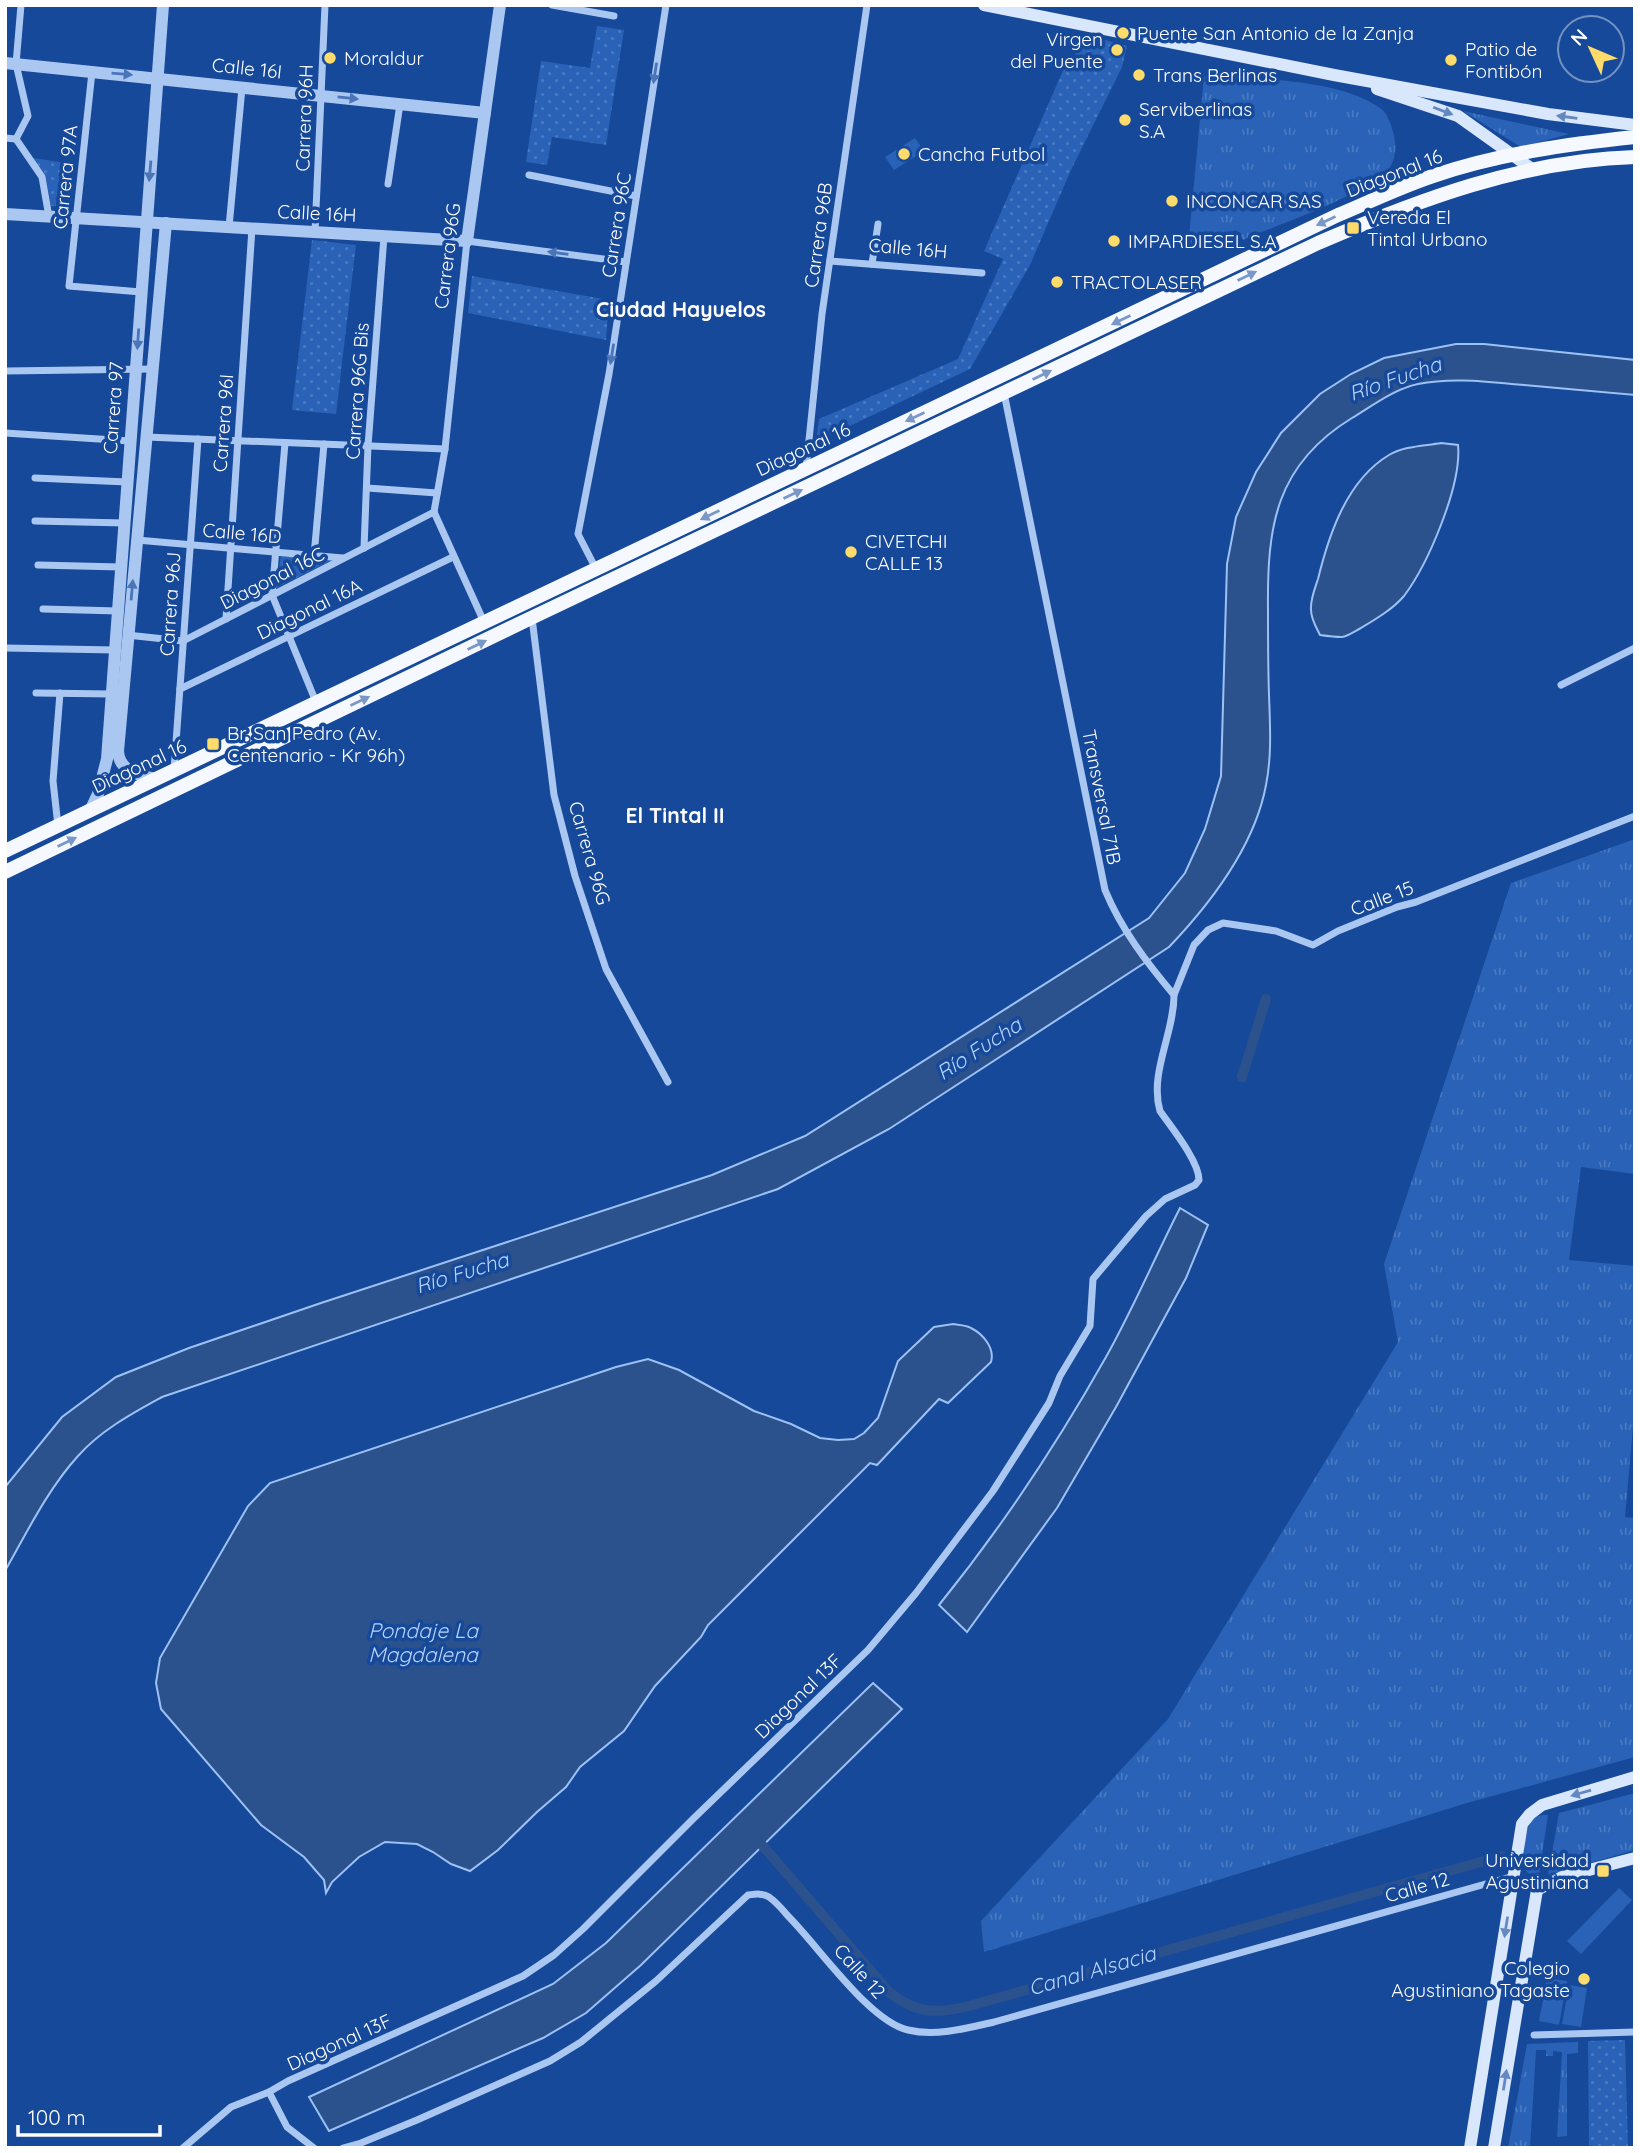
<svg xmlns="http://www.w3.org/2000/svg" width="1640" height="2153" font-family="Quicksand,sans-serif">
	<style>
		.grass { fill: url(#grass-tufts) }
		.park { fill: url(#park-dots) }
		.pitch { fill: #2962b7 }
		.water { fill: #2c528e; stroke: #9cc1f5; stroke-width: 2 }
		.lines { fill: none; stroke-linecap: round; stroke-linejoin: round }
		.canal { stroke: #2c528e; stroke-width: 10 }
		.minor { stroke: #aac7f2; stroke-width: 7 }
		.tertiary { stroke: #aac7f2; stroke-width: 12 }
		.secondary { stroke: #d9e7fc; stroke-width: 12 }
		.primary { stroke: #f5f9ff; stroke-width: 14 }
		.oneway { fill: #4a75b9 }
		.oneway2 { fill: #6488c1 }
		.oneway3 { fill: #7a98c7 }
		.poi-dot { fill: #ffdb6b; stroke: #16499a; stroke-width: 2.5 }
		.labels { text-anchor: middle; stroke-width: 7; stroke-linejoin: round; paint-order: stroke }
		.poi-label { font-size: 19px; fill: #fff; stroke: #16499a; text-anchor: start }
		.street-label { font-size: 19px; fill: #fff; stroke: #16499a }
		.neighbourhood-label { font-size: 21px; font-weight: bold; fill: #fff; stroke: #16499a }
		.water-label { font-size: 21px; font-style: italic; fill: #b7d2f9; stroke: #16499a }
	</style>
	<defs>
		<pattern id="grass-tufts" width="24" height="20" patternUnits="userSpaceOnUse" patternTransform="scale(1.75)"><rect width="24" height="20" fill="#2962b7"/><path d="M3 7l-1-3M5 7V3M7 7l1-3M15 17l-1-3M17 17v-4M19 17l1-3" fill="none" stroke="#497ac2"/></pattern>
		<pattern id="park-dots" width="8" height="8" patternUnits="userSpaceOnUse" patternTransform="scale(1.75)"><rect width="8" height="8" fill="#2962b7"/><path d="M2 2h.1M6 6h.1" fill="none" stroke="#497ac2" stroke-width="1.8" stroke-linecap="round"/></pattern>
	</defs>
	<rect width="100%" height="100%" fill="#16499a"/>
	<g class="grass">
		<path d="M1204,76c51,3 134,2 176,32 8,5 12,19 14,28 3,11 1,27 -7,35 -34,29 -103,51 -144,69l-7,-10 -48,18z"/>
		<path d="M1463,111l106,23 -48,13z"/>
		<path d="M1635,839v335l-54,-7 -12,93 66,6v138l-10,113 10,1v239l-168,46 -483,149 -3,-31 187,-202 230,-377 -14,-78 127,-381z"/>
		<path d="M1635,1793v57l-87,25 11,-62z"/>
		<path d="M1548,1815l-9,60 -8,1 -8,-9c2,-13 0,-43 13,-50 4,-2 8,-2 12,-2z"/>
		<path d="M1578,2042v11l-11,1v82l-10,1 5,-85 -9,-1v5h-7v-6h-10l-6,98h-22l19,-104z"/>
	</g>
	<g class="park">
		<path d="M597,26l27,4 -18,115 -54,-8 -5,28 -21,-3 15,-101 49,7z"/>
		<path d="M1102,39l25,7 -5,21 -51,103 -41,95 -60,104 -154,73 3,-23 139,-60 45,-100 -19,-8 81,-185 6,3 7,-24 17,4z"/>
		<path d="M33,158l40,6 -2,43 -20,-1 -5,-27z"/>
		<path d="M312,240l44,5 -20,169 -44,-4z"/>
		<path d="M472,276l137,24 -3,40 -138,-27z"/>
		<path d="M281,554l51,6 -56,28z"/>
		<path d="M1625,2040l3,108h-39l-1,-107z"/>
	</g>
	<g class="pitch">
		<path d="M915,138l9,13 -30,19 -9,-13z"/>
		<path d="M1619,1888l13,12 -51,54 -14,-13z"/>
		<path d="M1547,1978l20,3 -8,44 -20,-4z"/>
		<path d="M1569,1985l18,3 -6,39 -19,-3z"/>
	</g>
	<g class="water">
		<path d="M1456,344h28l151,16v35c-37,-3 -74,-7 -111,-10 -35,-3 -71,-8 -106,-1 -24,5 -46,22 -66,34 -77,47 -85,109 -84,192 0,28 0,57 1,85 1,30 3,60 -3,90 -11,60 -56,119 -97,162l-280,182 -111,60 -616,208c-29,16 -61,33 -84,59 -30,33 -51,76 -73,115v-84l57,-70 54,-40 73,-29 132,-45 391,-128 93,-39 344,-218 36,-45 20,-44 16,-53 6,-212 9,-47 20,-45 25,-39 39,-39 31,-20 33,-16z"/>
		<path d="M1441,443l17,2c4,40 -30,119 -54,151 -11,13 -28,23 -43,32 -6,3 -13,8 -19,9 -7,0 -15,-1 -22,-2 -4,-8 -9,-16 -9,-25 -1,-10 4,-22 7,-31 11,-45 29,-99 71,-124 15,-9 35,-9 52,-12z"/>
		<path d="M1180,1208l28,17 -22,53 -70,129 -59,101 -90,124 -28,-27c63,-78 118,-161 167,-248 27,-48 49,-100 74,-149z"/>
		<path d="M953,1324c5,1 13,1 18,4 12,6 24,20 20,34l-43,41 -9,-4 -62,66 -7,-2 -162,162 -7,12 -46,49 -31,45 -44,36 -14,20 -29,25 -39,38 -28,21 -19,-7 -18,-12 -16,-8 -32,-2 -26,15 -27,25 -6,11 -2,-13 -20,-23 -43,-32 -100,-116 -5,-26 4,-25 88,-152 22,-23 346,-116 32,-8 31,11 75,41 37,13 29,14 18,2 16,-1 10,-6 14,-15 20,-57 36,-34z"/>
		<path d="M873,1683l29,26 -261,256 -55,48 -43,25 -214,93 -20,-34 244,-113 53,-41z"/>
	</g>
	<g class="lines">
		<g class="canal">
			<path d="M1242,1077l24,-78"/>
			<path d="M756,1838l133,154c27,22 48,22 80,14l533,-150"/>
		</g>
		<g class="minor">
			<path d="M552,5l62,11"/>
			<path d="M92,72l-23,214 72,6"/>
			<path d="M5,138l11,1"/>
			<path d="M16,139l12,-23 -12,-52 5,-59"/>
			<path d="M16,139l26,38 7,40"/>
			<path d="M529,175l107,21"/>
			<path d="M388,184l12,-80"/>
			<path d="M229,227l13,-139"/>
			<path d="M315,232l10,-227"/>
			<path d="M830,261l152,12"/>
			<path d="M872,264l6,-40"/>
			<path d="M5,371l148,-2"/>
			<path d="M5,433l125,8"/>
			<path d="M146,437l299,12"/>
			<path d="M285,443l-13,152 44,107"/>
			<path d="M806,469l16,-155 45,-309"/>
			<path d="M35,478l92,4"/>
			<path d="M367,488l70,5"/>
			<path d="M434,512l11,-63 22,-208 159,21"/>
			<path d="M434,512l50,110"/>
			<path d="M35,521l90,2"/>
			<path d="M137,540l206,18"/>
			<path d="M364,548l4,-102 16,-210"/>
			<path d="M314,556l10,-112"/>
			<path d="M38,565l83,2"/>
			<path d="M596,569l-18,-35 31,-160 57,-369"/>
			<path d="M43,609l75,2"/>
			<path d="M532,618l22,177 21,81 31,93 62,113"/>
			<path d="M226,619l26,-391"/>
			<path d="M127,635l56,6 251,-129"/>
			<path d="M5,648l110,2"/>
			<path d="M1561,685l74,-37"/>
			<path d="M180,689l273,-132"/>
			<path d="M36,693l76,1"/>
			<path d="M174,770l24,-331"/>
			<path d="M58,826l-5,-45 7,-88"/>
			<path d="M1174,995l20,-50 14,-15 15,-7 53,8 37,14 25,-14 59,-24 19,-5 219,-86"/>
			<path d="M1534,2035l101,-3"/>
			<path d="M269,2092l18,35 27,21"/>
			<path d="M183,2148l48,-41 38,-15 19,-11 235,-105 31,-21 29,-26 111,-111 174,-168 48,-57 77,-102 56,-88 11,-27 30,-50 3,-47 53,-63 19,-17 30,-14 4,-5c0,-19 -28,-53 -39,-69 -11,-38 14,-77 14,-116 -27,-32 -53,-66 -69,-105l-101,-497"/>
			<path d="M343,2148l18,-5 56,-23 133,-59 31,-19 75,-61 92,-86c8,-1 14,-2 21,2 7,5 14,13 19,19 31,31 81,105 120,114 28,7 59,-2 86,-8l520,-146"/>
		</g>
		<g class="tertiary">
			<path d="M5,63l480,50"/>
			<path d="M5,214l462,27 33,-236"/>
			<path d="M157,779c-17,-3 -38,-7 -39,-28l48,-528"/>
			<path d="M90,811l8,-17 9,-35 56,-754"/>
		</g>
		<g class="secondary">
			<path d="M984,5l350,70 214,39 87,11"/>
			<path d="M1377,89l81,27 74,53"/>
			<path d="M1537,1890l25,-13 73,-19"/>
			<path d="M1470,2148l52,-324 8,-10 12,-9 93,-28"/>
			<path d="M1494,2148l43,-258"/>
		</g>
		<g class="primary">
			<path d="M5,851l1333,-636c31,-13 62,-28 95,-39 64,-22 135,-32 202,-39"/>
			<path d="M5,872l526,-254 787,-375c100,-43 206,-83 317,-86"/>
		</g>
	</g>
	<defs><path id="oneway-solid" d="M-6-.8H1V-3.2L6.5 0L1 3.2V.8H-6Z" transform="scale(1.75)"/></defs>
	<g class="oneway">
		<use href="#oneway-solid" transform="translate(655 73) rotate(99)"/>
		<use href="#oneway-solid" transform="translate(122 74) rotate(5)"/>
		<use href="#oneway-solid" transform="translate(348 98) rotate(6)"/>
		<use href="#oneway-solid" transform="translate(150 171) rotate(95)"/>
		<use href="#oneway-solid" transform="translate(558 253) rotate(-172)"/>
		<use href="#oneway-solid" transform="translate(138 339) rotate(94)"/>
		<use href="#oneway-solid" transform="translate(612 354) rotate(99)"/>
		<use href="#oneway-solid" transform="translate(132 590) rotate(-85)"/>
	</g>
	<g class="oneway2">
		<use href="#oneway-solid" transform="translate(1443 111) rotate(21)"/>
		<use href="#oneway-solid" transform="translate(1567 117) rotate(-172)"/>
		<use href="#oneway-solid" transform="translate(1581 1793) rotate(164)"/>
		<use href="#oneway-solid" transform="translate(1506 1927) rotate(99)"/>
		<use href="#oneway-solid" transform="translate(1505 2080) rotate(-81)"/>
	</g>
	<g class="oneway3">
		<use href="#oneway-solid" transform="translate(1326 221) rotate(155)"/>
		<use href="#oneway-solid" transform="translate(1247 276) rotate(-26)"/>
		<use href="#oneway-solid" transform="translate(1121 320) rotate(154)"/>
		<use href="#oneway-solid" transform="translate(1042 375) rotate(-26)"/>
		<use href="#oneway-solid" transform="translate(915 417) rotate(155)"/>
		<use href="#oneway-solid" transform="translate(793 494) rotate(-25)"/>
		<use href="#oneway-solid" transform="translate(710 515) rotate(154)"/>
		<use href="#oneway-solid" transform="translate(477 645) rotate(-26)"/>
		<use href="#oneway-solid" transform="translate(360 701) rotate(-25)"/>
		<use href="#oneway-solid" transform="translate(67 842) rotate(-26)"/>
	</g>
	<g class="poi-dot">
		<circle cx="1123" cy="33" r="7"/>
		<circle cx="1117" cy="50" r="7"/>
		<circle cx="330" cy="58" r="7"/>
		<circle cx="1451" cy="60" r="7"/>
		<circle cx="1139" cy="75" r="7"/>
		<circle cx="1125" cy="120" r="7"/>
		<circle cx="904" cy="154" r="7"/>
		<circle cx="1172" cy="201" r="7"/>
		<rect x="1346" y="221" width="14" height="14" rx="3.5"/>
		<circle cx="1114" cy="241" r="7"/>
		<circle cx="1057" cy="282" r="7"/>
		<circle cx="851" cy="552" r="7"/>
		<rect x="206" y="737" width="14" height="14" rx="3.5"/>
		<rect x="1596" y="1864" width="14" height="14" rx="3.5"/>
		<circle cx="1584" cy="1979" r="7"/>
	</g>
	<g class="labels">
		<g class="poi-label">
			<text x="1137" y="40">Puente San Antonio de la Zanja</text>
			<text x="1103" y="46" text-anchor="end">Virgen<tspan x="1103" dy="22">del Puente</tspan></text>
			<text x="1465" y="56">Patio de<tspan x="1465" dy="22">Fontibón</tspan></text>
			<text x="344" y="65">Moraldur</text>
			<text x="1153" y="82">Trans Berlinas</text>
			<text x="1139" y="116">Serviberlinas<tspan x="1139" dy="22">S.A</tspan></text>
			<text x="918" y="161">Cancha Futbol</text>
			<text x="1186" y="208">INCONCAR SAS</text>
			<text x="1367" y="224">Vereda El<tspan x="1367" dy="22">Tintal Urbano</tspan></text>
			<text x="1128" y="248">IMPARDIESEL S.A</text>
			<text x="1071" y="289">TRACTOLASER</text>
			<text x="865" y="548">CIVETCHI<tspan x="865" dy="22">CALLE 13</tspan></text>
			<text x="227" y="740">Br. San Pedro (Av.<tspan x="227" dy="22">Centenario - Kr 96h)</tspan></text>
			<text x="1589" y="1867" text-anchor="end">Universidad<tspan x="1589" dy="22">Agustiniana</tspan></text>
			<text x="1570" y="1975" text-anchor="end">Colegio<tspan x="1570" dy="22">Agustiniano Tagaste</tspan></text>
		</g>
		<g class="street-label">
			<text transform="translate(247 68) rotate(6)" y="7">Calle 16I</text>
			<text transform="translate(304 118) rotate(-88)" y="7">Carrera 96H</text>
			<text transform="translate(1394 173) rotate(-21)" y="7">Diagonal 16</text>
			<text transform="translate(65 177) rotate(-84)" y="7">Carrera 97A</text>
			<text transform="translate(317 213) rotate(3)" y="7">Calle 16H</text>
			<text transform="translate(616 225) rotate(-81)" y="7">Carrera 96C</text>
			<text transform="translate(818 235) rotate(-82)" y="7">Carrera 96B</text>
			<text transform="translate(908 248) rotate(5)" y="7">Calle 16H</text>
			<text transform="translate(447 256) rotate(-83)" y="7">Carrera 96G</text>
			<text transform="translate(357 391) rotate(-86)" y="7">Carrera 96G Bis</text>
			<text transform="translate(113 408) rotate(-86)" y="7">Carrera 97</text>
			<text transform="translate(223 423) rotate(-86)" y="7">Carrera 96I</text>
			<text transform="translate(803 449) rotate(-25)" y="7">Diagonal 16</text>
			<text transform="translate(242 533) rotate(5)" y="7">Calle 16D</text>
			<text transform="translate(272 578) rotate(-27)" y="7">Diagonal 16C</text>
			<text transform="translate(170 604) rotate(-86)" y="7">Carrera 96J</text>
			<text transform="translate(309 609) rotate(-26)" y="7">Diagonal 16A</text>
			<text transform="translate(139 766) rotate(-25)" y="7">Diagonal 16</text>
			<text transform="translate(1102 797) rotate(79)" y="7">Transversal 71B</text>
			<text transform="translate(590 853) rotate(74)" y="7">Carrera 96G</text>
			<text transform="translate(1382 898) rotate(-21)" y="7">Calle 15</text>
			<text transform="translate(798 1696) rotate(-44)" y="7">Diagonal 13F</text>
			<text transform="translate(1417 1887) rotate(-16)" y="7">Calle 12</text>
			<text transform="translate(860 1971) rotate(48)" y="7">Calle 12</text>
			<text transform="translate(339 2042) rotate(-24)" y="7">Diagonal 13F</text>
		</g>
		<g class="neighbourhood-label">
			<text x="681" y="317">Ciudad Hayuelos</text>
			<text x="675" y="823">El Tintal II</text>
		</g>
		<g class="water-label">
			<text transform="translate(1395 379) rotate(-19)" y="7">Río Fucha</text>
			<text transform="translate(979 1049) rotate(-33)" y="7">Río Fucha</text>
			<text transform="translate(462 1273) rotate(-17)" y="7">Río Fucha</text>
			<text x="423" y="1638">Pondaje La<tspan x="423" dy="24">Magdalena</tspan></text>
			<text transform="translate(1092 1971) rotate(-16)" y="7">Canal Alsacia</text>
		</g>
	</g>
	<rect width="1640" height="2153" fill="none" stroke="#ffffff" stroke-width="14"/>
	<g transform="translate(1591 49) rotate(314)"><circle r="33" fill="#16499a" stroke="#7392c2" stroke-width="2"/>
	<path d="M0-5L12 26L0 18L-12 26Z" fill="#ffdb6b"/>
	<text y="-10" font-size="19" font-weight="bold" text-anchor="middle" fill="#ffffff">N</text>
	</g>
	<path d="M18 2125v10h142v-10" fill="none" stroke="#ffffff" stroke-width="3.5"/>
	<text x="28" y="2125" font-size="21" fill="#ffffff" stroke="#16499a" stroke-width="5" paint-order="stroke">100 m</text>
</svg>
